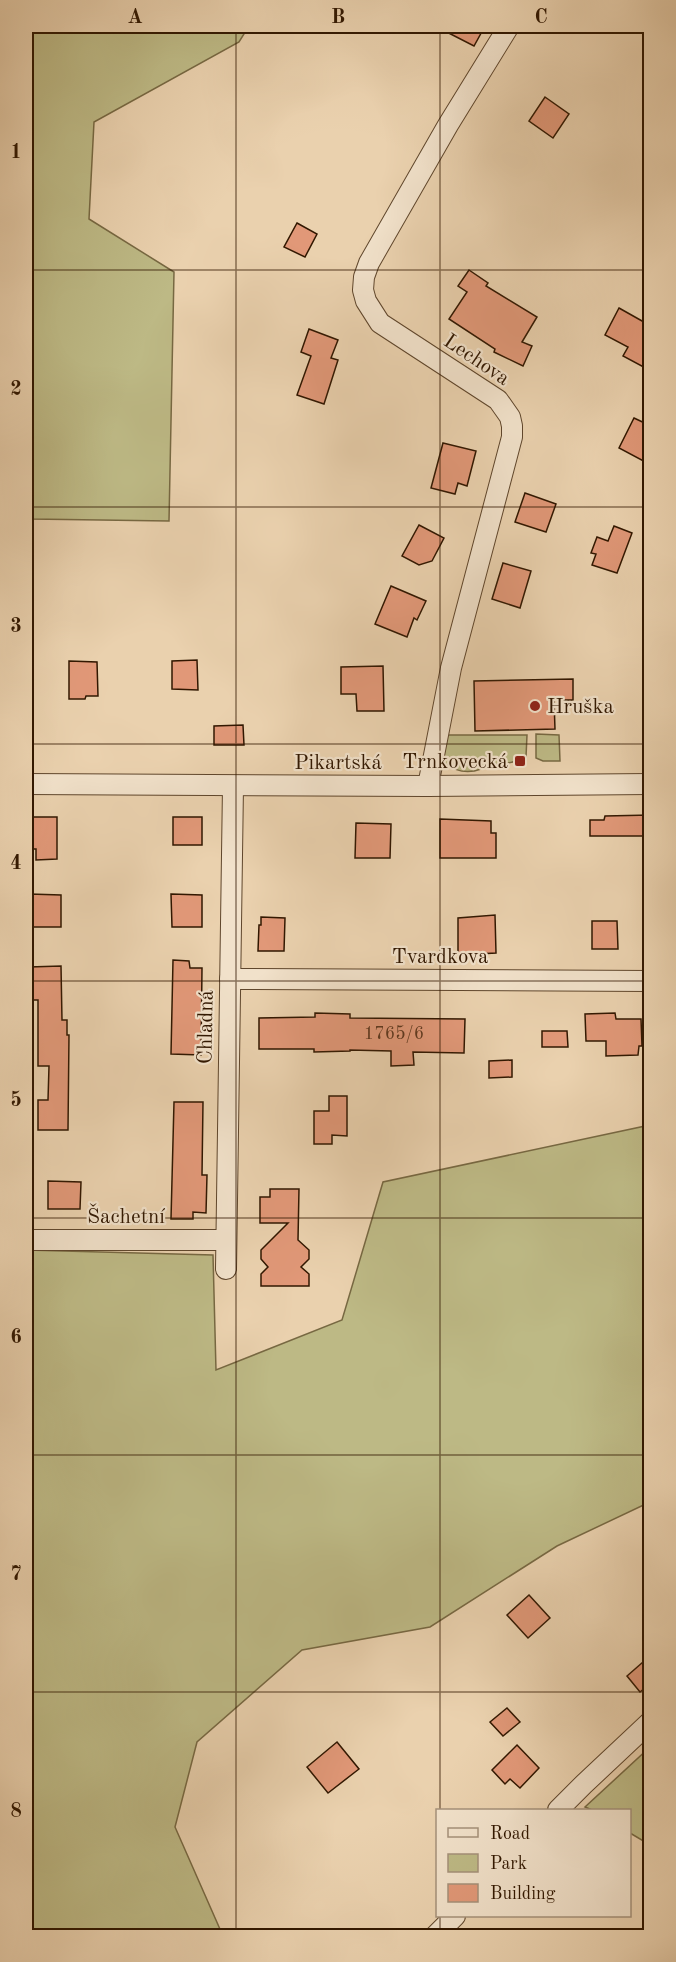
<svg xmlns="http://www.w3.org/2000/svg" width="676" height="1962" font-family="'Old Standard TT',serif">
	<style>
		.green { fill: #bdb985; stroke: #776842; stroke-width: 1.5 }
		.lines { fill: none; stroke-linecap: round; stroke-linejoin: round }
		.stream { stroke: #70766b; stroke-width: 7 }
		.building { fill: #e19878; stroke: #311700; stroke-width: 1.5 }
		.minor-casing { stroke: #5f462c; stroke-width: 22 }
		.minor { stroke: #f1e1ca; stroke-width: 20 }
		.grid { fill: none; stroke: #311700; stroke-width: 1.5; stroke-opacity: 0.55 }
		.poi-dot { fill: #8f2418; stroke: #f1e1ca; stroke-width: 2 }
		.labels { text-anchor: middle; stroke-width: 4.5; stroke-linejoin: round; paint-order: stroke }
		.number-label { font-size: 18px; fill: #5d371e }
		.street-label { font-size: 21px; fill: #311700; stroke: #f1e1ca }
		.poi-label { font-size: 21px; fill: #311700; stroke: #f1e1ca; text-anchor: start }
		.neatline { fill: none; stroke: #311700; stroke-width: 2 }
		.grid-label { font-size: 20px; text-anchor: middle; font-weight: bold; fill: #311700 }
	</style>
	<rect width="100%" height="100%" fill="#ead1ae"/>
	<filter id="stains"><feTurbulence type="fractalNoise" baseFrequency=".00333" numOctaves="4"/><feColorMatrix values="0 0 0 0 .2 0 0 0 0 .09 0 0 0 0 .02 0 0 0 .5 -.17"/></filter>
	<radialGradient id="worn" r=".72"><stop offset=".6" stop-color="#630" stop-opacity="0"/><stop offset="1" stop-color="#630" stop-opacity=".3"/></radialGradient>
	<g class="green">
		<path d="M26,26h223l-10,16 -145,80 -5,97 85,53 -5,249 -138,-2 -5,-59z"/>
		<path d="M536,734l23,1 1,26h-17l-7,-3z"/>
		<path d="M447,735h80l-1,22h-11v4c-8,4 -16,2 -25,4 -6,1 -2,2 -9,4 -13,5 -26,2 -37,-6l-1,-4z"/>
		<path d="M650,1125v377l-93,44 -127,81 -128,23 -105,92 -22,85 48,109h-197v-686l187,5 3,115 126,-50 41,-138z"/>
		<path d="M650,1747v98l-20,-12v-23h-38l-7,-3z"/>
	</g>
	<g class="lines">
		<path class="stream" d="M26,31l4,-5"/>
	</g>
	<g class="building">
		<path d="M435,26h50l-11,20z"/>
		<path d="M545,97l24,17 -16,24 -24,-17z"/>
		<path d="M297,223l20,11 -12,23 -21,-10z"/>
		<path d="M469,270l19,13 -2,3 51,31 -15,25 10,4 -9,20 -29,-14 1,-3 -46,-30 18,-27 -9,-6z"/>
		<path d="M619,308l32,18v45l-28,-15 5,-9 -23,-12z"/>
		<path d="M309,329l29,11 -7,18 7,2 -14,44 -27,-9 14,-39 -10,-4z"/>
		<path d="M634,418l17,8v39l-32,-17z"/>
		<path d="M443,443l33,8 -9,35 -9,-3 -3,11 -24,-6z"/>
		<path d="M525,493l31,11 -10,28 -31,-10z"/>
		<path d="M419,525l25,13 -12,23 -13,4 -17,-9z"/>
		<path d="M614,526l18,7 -15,40 -25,-8 4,-11 -5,-1 6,-16 11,4z"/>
		<path d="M503,563l28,8 -11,37 -28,-9z"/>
		<path d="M391,586l35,15 -9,19 -3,-2 -7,19 -32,-13z"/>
		<path d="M197,660l1,30 -26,-1v-28z"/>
		<path d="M69,661l28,1 1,34h-12l-1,3h-16z"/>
		<path d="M383,666l1,45h-27l-1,-17h-15v-27z"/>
		<path d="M573,679v21h-19l1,29 -80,2 -1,-50z"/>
		<path d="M243,725l1,20h-30v-19z"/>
		<path d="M651,815v21h-61v-16h14l1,-4z"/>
		<path d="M26,817h31v42l-21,1v-11h-8z"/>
		<rect x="173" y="817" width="29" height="28"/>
		<path d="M440,819l51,2v12h5v25h-56z"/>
		<path d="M356,823l35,1 -1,34h-35z"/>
		<path d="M29,894l32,1v32h-32z"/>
		<path d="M171,894l31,1v32h-30z"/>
		<path d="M495,915l1,38 -38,2v-37z"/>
		<path d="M261,917l24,1 -1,33h-26l1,-26h2z"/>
		<path d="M592,921h25l1,28h-26z"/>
		<path d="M173,960l16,1 1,7h12l-1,87 -30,-1z"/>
		<path d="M61,966l1,54h5v15h2l-1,95h-30v-30h10l1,-34h-11v-66h-9v-33z"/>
		<path d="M315,1013l35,1v4l115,1 -1,34 -51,-1 1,13 -23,1v-15l-41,-1v1l-36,1v-3h-55v-31l56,-1z"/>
		<path d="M615,1013l1,6h25l1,27h-3l-1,9 -32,1v-15h-20l-1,-27z"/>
		<path d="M542,1031h25l1,16h-26z"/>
		<path d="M512,1060v17l-23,1v-17z"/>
		<path d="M329,1096h18v40l-15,-1v9h-18v-33h15z"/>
		<path d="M174,1102h29l-1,73h5l-1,38 -13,-1v7h-22z"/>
		<path d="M48,1181l33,1 -1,27h-32z"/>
		<path d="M270,1189h29l-1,51 11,10v9l-8,8 8,7v12h-48v-12l7,-7 -7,-8v-9l27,-27h-28v-26h10z"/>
		<path d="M529,1595l21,23 -22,20 -21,-23z"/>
		<path d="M643,1662l8,9v12l-11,9 -13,-16z"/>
		<path d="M507,1708l13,14 -17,14 -13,-14z"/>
		<path d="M337,1742l22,27 -31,24 -21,-26z"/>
		<path d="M517,1745l22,23 -19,20 -10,-9 -5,5 -13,-14z"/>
	</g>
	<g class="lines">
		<g class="minor-casing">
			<g id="minor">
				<path d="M26,784l402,2 222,-2"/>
				<path d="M428,786l23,-118 61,-231v-11l-2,-9 -12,-17 -118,-77 -14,-22 -3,-11 1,-13 5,-14 79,-138 61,-99"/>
				<path d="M230,979l420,2"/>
				<path d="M26,1240h200"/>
				<path d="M226,1269l7,-483"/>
				<path d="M558,1810l26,-26 66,-62"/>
				<path d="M435,1936l20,-20"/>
			</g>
		</g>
		<use href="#minor" class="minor"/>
	</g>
	<path class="grid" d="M236,26v1910M440,26v1784M26,270h624M26,507h624M26,744h624M26,981h624M26,1218h624M26,1455h624M26,1692h624M440,1916v20"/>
	<g class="poi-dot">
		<circle cx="535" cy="706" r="6"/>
		<rect x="514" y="755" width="12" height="12" rx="3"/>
	</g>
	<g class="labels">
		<g class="number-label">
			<text x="394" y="1039">1765/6</text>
		</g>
		<g class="street-label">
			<text transform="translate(477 359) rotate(34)" y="7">Lechova</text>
			<text x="338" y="769">Pikartská</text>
			<text x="440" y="963">Tvardkova</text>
			<text transform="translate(205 1027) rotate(-89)" y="7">Chladná</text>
			<text x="126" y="1223">Šachetní</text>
		</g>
		<g class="poi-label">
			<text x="547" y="713">Hruška</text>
			<text x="508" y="768" text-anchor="end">Trnkovecká</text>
		</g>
	</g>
	<rect width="676" height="1962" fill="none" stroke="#ead1ae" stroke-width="66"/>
	<rect x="436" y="1809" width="195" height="108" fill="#f1e1ca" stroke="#a49079" stroke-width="1.5"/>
	<rect x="448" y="1828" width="30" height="9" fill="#f1e1ca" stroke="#a49079" stroke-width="1.5"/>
	<text x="490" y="1839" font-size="18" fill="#311700">Road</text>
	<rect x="448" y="1854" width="30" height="18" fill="#bdb985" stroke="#a49079" stroke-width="1.5"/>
	<text x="490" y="1869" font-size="18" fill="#311700">Park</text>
	<rect x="448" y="1884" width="30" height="18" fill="#e19878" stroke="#a49079" stroke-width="1.5"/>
	<text x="490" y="1899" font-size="18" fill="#311700">Building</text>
	<rect x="33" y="33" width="610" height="1896" class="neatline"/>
	<g class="grid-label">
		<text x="135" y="23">A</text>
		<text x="338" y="23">B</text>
		<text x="541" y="23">C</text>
		<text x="16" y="158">1</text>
		<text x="16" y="395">2</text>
		<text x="16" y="632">3</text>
		<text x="16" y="869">4</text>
		<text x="16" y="1106">5</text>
		<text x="16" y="1343">6</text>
		<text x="16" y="1580">7</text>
		<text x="16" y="1817">8</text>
	</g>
	<rect width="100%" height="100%" filter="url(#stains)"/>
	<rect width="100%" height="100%" fill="url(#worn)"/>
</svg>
